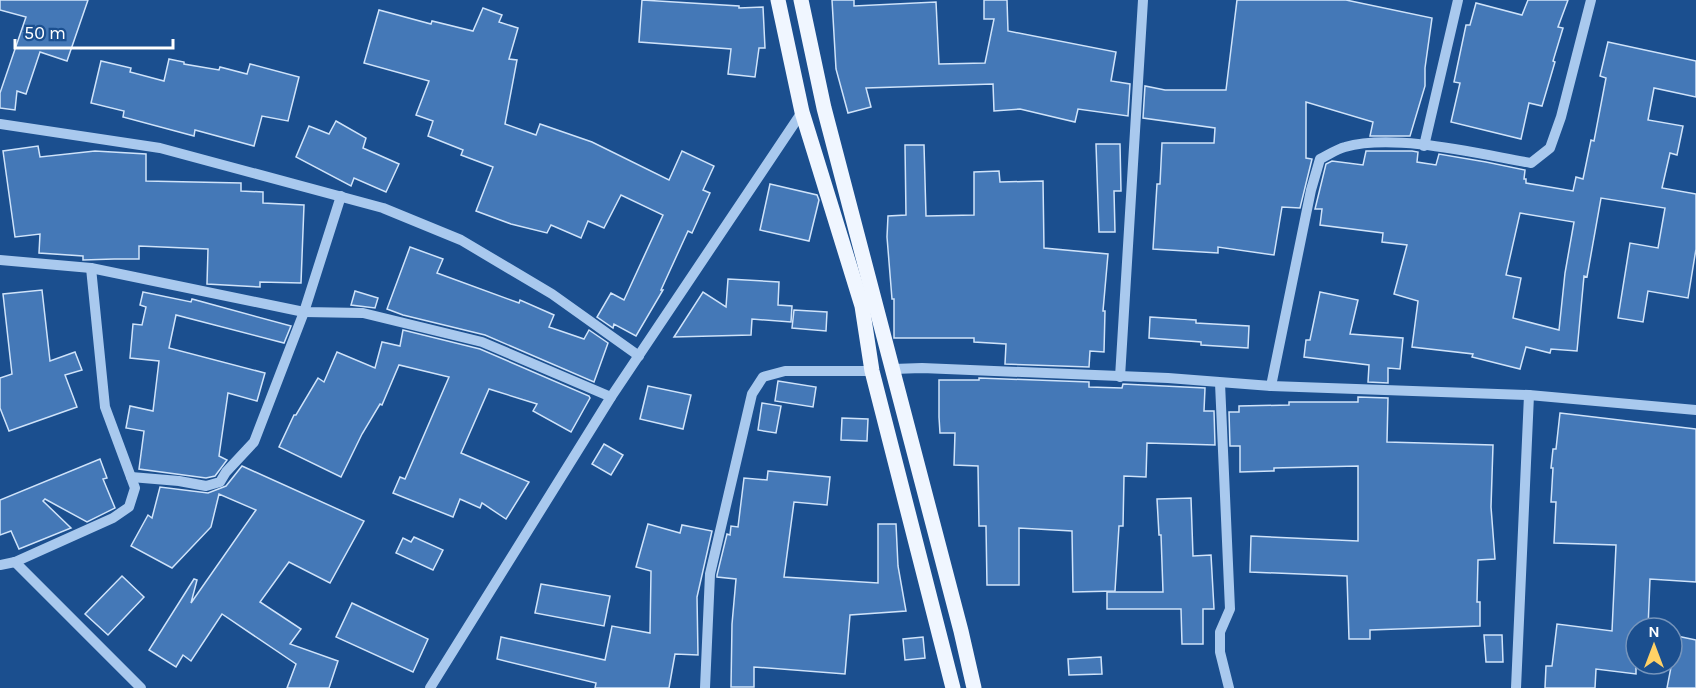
<svg xmlns="http://www.w3.org/2000/svg" width="1696" height="688" font-family="Karla,sans-serif">
	<style>
		.building { fill: #4478b7; stroke: #cfe3fa; stroke-width: 1.5; fill-rule: evenodd }
		.lines { fill: none; stroke-linecap: round; stroke-linejoin: round }
		.minor { stroke: #a9c9ee; stroke-width: 10 }
		.major { stroke: #f0f6ff; stroke-width: 15 }
	</style>
	<rect width="100%" height="100%" fill="#1b4f8f"/>
	<g class="building">
		<path d="M0,0h88l-21,61 -27,-9 -14,42 -9,-3 -2,19 -15,-2v-15l26,-76 -26,-7z"/>
		<path d="M642,0l97,6v2l24,-1 2,41h-6l-4,29 -27,-3 3,-25 -92,-7z"/>
		<path d="M832,0h22v6l82,-4 3,62 46,-1 9,-44h-10v-19h23l1,31 108,21 -5,29 19,3 -2,32 -50,-7 -3,13 -55,-13 -26,2 -1,-27 -127,4 5,19 -23,6 -12,-44z"/>
		<path d="M1237,0h109l86,18 -7,50v18l-15,50h-40l3,-14 -67,-20v56l6,1 -12,49 -18,-1 -8,48 -56,-8v6l-65,-4 4,-65h3l2,-41h52l1,-15 -72,-10 2,-32 20,4h61z"/>
		<path d="M1528,0h40l-10,27 5,1 -10,33 2,1 -13,44 -13,-3 -8,36 -70,-17 9,-39 -6,-1 12,-57h4l6,-22 46,12z"/>
		<path d="M483,8l19,7 -3,7 19,6 -9,31 8,1 -12,64 31,11 4,-11 52,18 77,38 13,-29 32,15 -11,24 7,3 -18,40 -4,-2 -27,59h2l-27,46 -22,-12 -1,4 -16,-11 14,-24 13,7 39,-85 -42,-20 -17,33 -16,-7 -7,17 -30,-13 -4,8 -36,-9 -35,-13 17,-44 -32,-12 2,-5 -35,-14 5,-15 -17,-6 13,-34 -65,-18 15,-53 52,14 1,-3 41,10z"/>
		<path d="M1608,42l88,19v36l-42,-9 -6,32 35,6 -6,29 -7,-2 -8,35 34,6v55l-8,49 -40,-7 -5,31 -25,-4 12,-75 28,5 7,-40 -64,-10 -14,79 -3,-1 -7,75 -26,-2 -1,4 -24,-6 -6,22 -48,-12 1,-3 -61,-7 6,-46 -24,-7 13,-49 -25,-3 1,-9 -63,-8 2,-16h-7l11,-45 6,-3 31,4 3,-14h46l6,1 -1,10 19,3 3,-11 47,8 39,8 -1,9h2v4l47,8 3,-14 7,2 8,-39 3,1 12,-63 -6,-2zM1520,213l54,9 -9,51 -6,57 -46,-12 8,-40 -15,-3z"/>
		<path d="M169,59l15,3v2l35,6 1,-3 27,7 3,-10 49,13 -11,44 -26,-5 -8,30 -59,-16 -1,6 -71,-19 1,-6 -33,-8 10,-42 30,7 -1,4 34,9z"/>
		<path d="M336,121l30,17 -3,10 36,16 -13,28 -32,-14 -3,8 -55,-29 13,-31 20,8z"/>
		<path d="M1096,144h24l1,47h-7l1,41h-16z"/>
		<path d="M905,145h19l2,71 48,-1v-43l25,-1 1,11 43,-1 1,67 64,6 -5,57h2l-1,41 -14,-1 -1,16 -84,-3 1,-20 -32,-2v-4h-80v-39h-2l-5,-62 1,-21 18,-1z"/>
		<path d="M38,146l2,11 55,-6 51,3v27l95,2v8l22,1v11l41,2 -3,78 -41,-1v5l-53,-3 1,-35 -69,-3v13h-25l-31,1v-4l-44,-3 1,-19 -25,3 -12,-86z"/>
		<path d="M770,184l47,11 2,5 -10,41 -49,-11z"/>
		<path d="M410,247l33,12 -6,14 82,30 1,-3 34,15 -5,12 35,12 5,-9 19,13 -14,39 -109,-47 -82,-20 -16,-6z"/>
		<path d="M728,279l51,3 -1,23 14,1 -1,16 -39,-3 -1,16 -77,2 29,-45 23,15z"/>
		<path d="M42,290l8,71 25,-9 7,18 -17,5 12,32 -68,24 -9,-23v-30l12,-4 -9,-80z"/>
		<path d="M355,291l23,7 -3,10 -24,-3z"/>
		<path d="M143,292l48,10 1,-3 99,27 -7,17 -108,-28 -7,33 96,25 -8,28 -29,-8 -9,63 8,4 -12,16 -9,2 -67,-9 5,-38 -18,-3 4,-22 23,5 6,-50 -29,-3 3,-34 9,1 4,-18 -6,-2z"/>
		<path d="M1320,292l38,8 -8,34 53,4 -3,31 -12,-1v15l-20,-1 1,-17 -65,-8 2,-17h4z"/>
		<path d="M794,310l33,2 -1,19 -34,-3z"/>
		<path d="M1150,317l46,3v3l53,3 -1,22 -47,-3v-3l-52,-4z"/>
		<path d="M403,330l77,19 109,47 1,2 -19,34 -38,-21 4,-7 -48,-15 -28,64 68,29 -23,37 -24,-16 -2,5 -20,-9 -7,18 -60,-24 7,-16 5,2 44,-102 -50,-12 -17,40 -2,-1 -18,30 -21,43 -62,-30 15,-32h2l22,-37 6,4 13,-30 38,16 7,-26 18,4z"/>
		<path d="M979,378l110,4v5l33,1 1,-4 82,4 -1,23h10l1,34 -68,-2 -1,34 -22,-1 -1,50h-4l-4,65 -42,1 -1,-61 -53,-3v57h-32l-1,-59h-7l-1,-60 -24,-1 1,-32h-15l-1,-16v-37h40z"/>
		<path d="M778,381l38,6 -3,20 -38,-6z"/>
		<path d="M648,386l43,9 -8,34 -43,-10z"/>
		<path d="M1358,397l30,1 -1,44 106,3 -2,62 4,52 -17,1 -1,42h3v24l-110,4v9h-21l-2,-63 -97,-4 1,-36 107,5v-75l-84,2v3l-34,1v-26h-10l-1,-34h10v-6l50,-1v-3h69z"/>
		<path d="M762,403l19,3 -5,27 -18,-3z"/>
		<path d="M1560,413l136,16v153l-46,-3 -2,49h-12v46l-40,-5 -1,19h-50l1,-22h6l5,-42 55,7 4,-86 -62,-2 2,-41h-5l2,-34h-2l2,-19h3z"/>
		<path d="M842,418l26,1 -1,22 -26,-1z"/>
		<path d="M604,444l19,11 -12,20 -19,-11z"/>
		<path d="M100,459l7,19 -4,1 12,29 -28,14 -42,-23 -2,2 28,27 -52,21 -8,-18 -11,4v-35z"/>
		<path d="M242,466l122,55 -34,62 -41,-21 -29,40 41,27 -11,15 48,17 -9,27h-42l9,-24 -74,-50 -31,47 -8,-6 -7,12 -27,-17 45,-71 3,1 -6,23 65,-93 -37,-16 -8,33 -39,41 -41,-22 17,-31 4,3 8,-31 48,6 18,-7z"/>
		<path d="M768,471l62,6 -3,28 -33,-3 -10,75 94,6v-59h18l2,42 8,45 -56,4 -5,59 -91,-7v20h-23l1,-63 4,-45 -19,-2v-2l10,-41 3,1 1,-9 7,1 6,-49 23,2z"/>
		<path d="M1191,498l2,58 18,-1 3,54h-11v35h-21l-1,-35h-74v-17h56l-2,-57h-2l-2,-36z"/>
		<path d="M648,524l32,9 2,-8 30,6 -15,66 1,58 -23,-1 -6,34h-74l1,-5 -99,-24 4,-22 104,23 7,-34 38,7 1,-62 -15,-4z"/>
		<path d="M414,537l29,13 -10,20 -37,-17 7,-15 8,4z"/>
		<path d="M122,576l22,21 -36,38 -23,-21z"/>
		<path d="M541,584l69,12 -6,30 -69,-13z"/>
		<path d="M352,603l76,36 -15,33 -77,-35z"/>
		<path d="M1484,635h18l1,27h-17z"/>
		<path d="M1677,636l19,4v48h-29z"/>
		<path d="M923,637l2,21 -20,2 -2,-21z"/>
		<path d="M1101,657l1,17 -33,1 -1,-16z"/>
	</g>
	<g class="lines">
		<g class="minor">
			<path d="M0,124l160,24 223,60 78,32 91,54 87,62"/>
			<path d="M1424,146l34,-146"/>
			<path d="M0,260l91,8 213,44 59,1 119,29 129,55"/>
			<path d="M893,369l29,-1 246,10 103,8 258,9 167,15"/>
			<path d="M1120,377l23,-377"/>
			<path d="M1220,383l10,226 -10,23v20l9,36"/>
			<path d="M1271,386l40,-196 9,-31c8,-4 17,-10 25,-12 50,-14 134,7 186,16l19,-15 11,-31 30,-117"/>
			<path d="M131,477l48,4 27,5 14,-4 6,-10 28,-30 50,-130 37,-116"/>
			<path d="M15,562l126,126"/>
			<path d="M0,565l15,-3 98,-44 16,-11 6,-19 -30,-81 -14,-139"/>
			<path d="M430,688l181,-291 191,-285"/>
			<path d="M705,688l5,-114 42,-180 11,-17 22,-6h87"/>
			<path d="M1516,688l13,-293"/>
		</g>
		<g class="major">
			<path d="M778,0l24,112 60,194 10,65 81,317"/>
			<path d="M801,0l23,108 137,523 13,57"/>
		</g>
	</g>
	<g transform="translate(1654 646)"><circle r="28" fill="#1b4f8f" stroke="#7695bc" stroke-width="1.5"/>
	<path d="M0-4.5L10 22L0 15L-10 22Z" fill="#ffd166"/>
	<text y="-9" font-size="16" font-weight="bold" text-anchor="middle" fill="#ffffff">N</text>
	</g>
	<path d="M15 39v9h158v-9" fill="none" stroke="#ffffff" stroke-width="3"/>
	<text x="24" y="39" font-size="18" fill="#ffffff" stroke="#1b4f8f" stroke-width="4.5" paint-order="stroke">50 m</text>
</svg>
